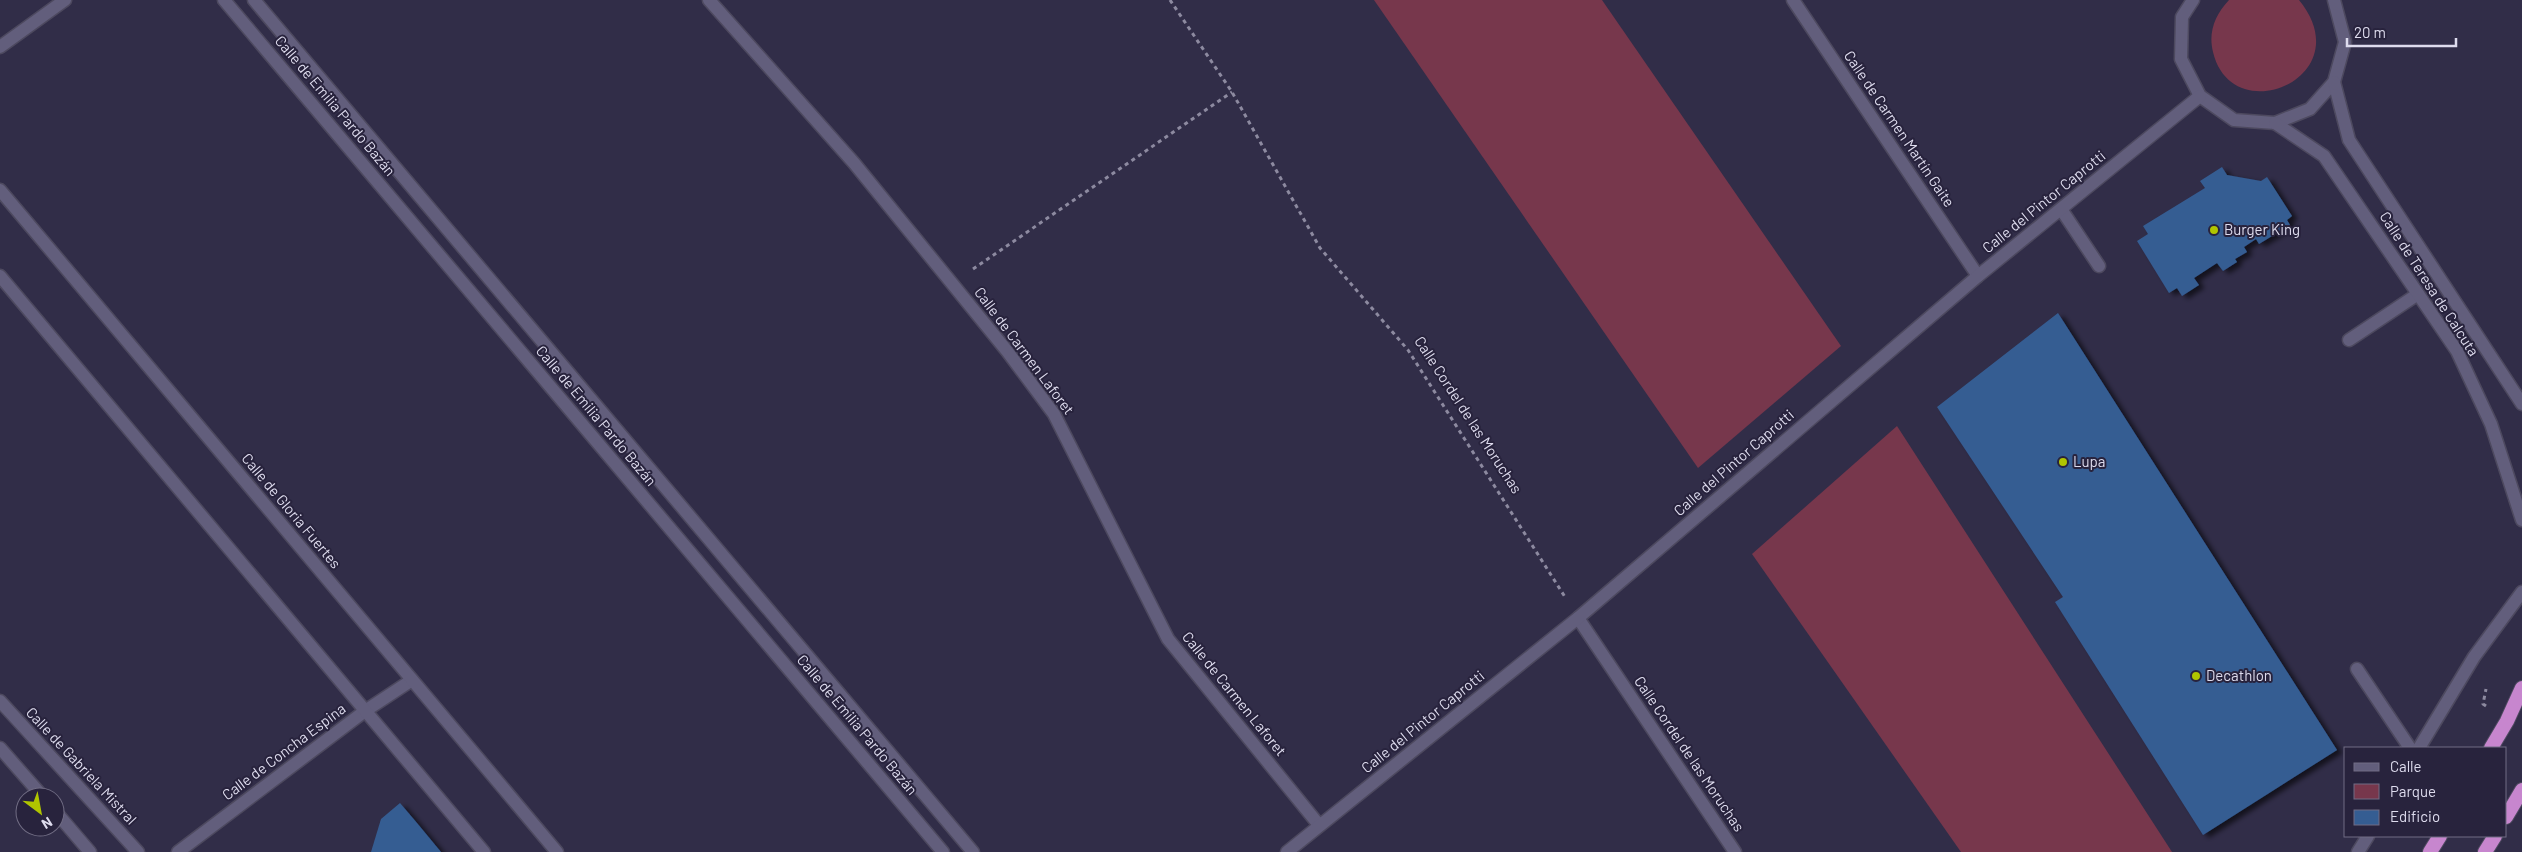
<svg xmlns="http://www.w3.org/2000/svg" width="2522" height="852" font-family="Barlow,sans-serif">
	<style>
		.green { fill: #77374c }
		.building { fill: #355d92; filter: url(#shadow) }
		.lines { fill: none; stroke-linecap: round; stroke-linejoin: round }
		.service-casing { stroke: #4d495f; stroke-width: 15 }
		.minor-casing { stroke: #4d495f; stroke-width: 15 }
		.tertiary-casing { stroke: #4d495f; stroke-width: 15 }
		.trunk-casing { stroke: #4d495f; stroke-width: 16 }
		.path { stroke: #8d8aa0; stroke-width: 3; stroke-dasharray: 4 4; stroke-linecap: butt }
		.service { stroke: #625e7c; stroke-width: 12 }
		.minor { stroke: #625e7c; stroke-width: 12 }
		.tertiary { stroke: #625e7c; stroke-width: 12 }
		.trunk { stroke: #c786ce; stroke-width: 14 }
		.poi-dot { fill: #b0c500; stroke: #28233d; stroke-width: 2 }
		.labels { text-anchor: middle; stroke-width: 4; stroke-linejoin: round; paint-order: stroke }
		.street-label { font-size: 15px; fill: #dedcee; stroke: #28233d }
		.poi-label { font-size: 15px; fill: #dedcee; stroke: #28233d; text-anchor: start }
	</style>
	<defs>
		<filter id="shadow"><feDropShadow dx="5.5" dy="3" stdDeviation="2.5" flood-color="#0009"/></filter>
	</defs>
	<rect width="100%" height="100%" fill="#312d48"/>
	<g class="green">
		<path d="M1374,0h228l239,346 -143,122z"/>
		<path d="M2229,0h70c63,77 -67,132 -86,52 -5,-20 2,-37 16,-52z"/>
		<path d="M1897,426l275,426h-211l-209,-298z"/>
	</g>
	<g class="building">
		<path d="M2222,167l5,8 34,6 6,-4 25,39 -5,4 3,5 -31,19 -3,-5 -12,8 3,5 -12,7 2,3 -14,9 -6,-8 -23,15 5,7 -17,11 -5,-8 -8,5 -32,-52 11,-7 -5,-8 62,-38 -5,-7z"/>
		<path d="M2058,313l279,437 -134,85 -148,-233 8,-5 -126,-190z"/>
		<path d="M400,803l17,20 24,29h-70l10,-33z"/>
	</g>
	<g class="lines">
		<g class="service-casing">
			<g id="service">
				<path d="M2061,209l38,57"/>
				<path d="M2349,340l69,-46"/>
				<path d="M2357,669l53,79"/>
			</g>
		</g>
		<g class="minor-casing">
			<g id="minor">
				<path d="M224,0l719,852"/>
				<path d="M254,0l719,852"/>
				<path d="M709,0l145,163 153,188 47,63 114,225 151,186"/>
				<path d="M1793,0l185,276"/>
				<path d="M0,47l65,-47"/>
				<path d="M1578,618l157,234"/>
				<path d="M0,701l138,151"/>
				<path d="M0,748l43,49"/>
				<path d="M55,811l35,41"/>
				<path d="M178,852l187,-141 47,-31"/>
			</g>
		</g>
		<g class="tertiary-casing">
			<g id="tertiary">
				<path d="M2193,0l-11,17 -1,42 19,37 34,24 41,3 35,-14 24,-27 11,-40 -11,-42"/>
				<path d="M2334,82l15,58 173,264"/>
				<path d="M2275,123l49,33 133,195 34,73 31,96"/>
				<path d="M0,190l557,662"/>
				<path d="M0,276l484,576"/>
				<path d="M2419,748l55,-91 48,-65"/>
				<path d="M1287,852l291,-234 400,-342 222,-180"/>
				<path d="M2358,852l10,-16"/>
			</g>
		</g>
		<g class="trunk-casing">
			<g id="trunk">
				<path d="M2491,748l16,-27 15,-33"/>
				<path d="M2506,817l16,-27"/>
				<path d="M2430,852l10,-16"/>
				<path d="M2485,852l10,-16"/>
			</g>
		</g>
		<g class="path">
			<path d="M1170,0l62,92 88,156 88,102 157,247"/>
			<path d="M973,269l259,-177"/>
			<path d="M2486,706l-3,-2 3,-15"/>
		</g>
		<use href="#service" class="service"/>
		<use href="#minor" class="minor"/>
		<use href="#tertiary" class="tertiary"/>
		<use href="#trunk" class="trunk"/>
	</g>
	<g class="poi-dot">
		<circle cx="2214" cy="230" r="5"/>
		<circle cx="2063" cy="462" r="5"/>
		<circle cx="2196" cy="676" r="5"/>
	</g>
	<g class="labels">
		<g class="street-label">
			<text transform="translate(335 106) rotate(50)" y="5">Calle de Emilia Pardo Bazán</text>
			<text transform="translate(1899 129) rotate(56)" y="5">Calle de Carmen Martín Gaite</text>
			<text transform="translate(2044 202) rotate(-39)" y="5">Calle del Pintor Caprotti</text>
			<text transform="translate(2429 284) rotate(57)" y="5">Calle de Teresa de Calcuta</text>
			<text transform="translate(1024 351) rotate(53)" y="5">Calle de Carmen Laforet</text>
			<text transform="translate(1468 415) rotate(57)" y="5">Calle Cordel de las Moruchas</text>
			<text transform="translate(596 416) rotate(50)" y="5">Calle de Emilia Pardo Bazán</text>
			<text transform="translate(1734 463) rotate(-41)" y="5">Calle del Pintor Caprotti</text>
			<text transform="translate(291 511) rotate(50)" y="5">Calle de Gloria Fuertes</text>
			<text transform="translate(1234 694) rotate(51)" y="5">Calle de Carmen Laforet</text>
			<text transform="translate(1423 722) rotate(-39)" y="5">Calle del Pintor Caprotti</text>
			<text transform="translate(857 725) rotate(50)" y="5">Calle de Emilia Pardo Bazán</text>
			<text transform="translate(284 752) rotate(-37)" y="5">Calle de Concha Espina</text>
			<text transform="translate(1689 754) rotate(56)" y="5">Calle Cordel de las Moruchas</text>
			<text transform="translate(81 766) rotate(47)" y="5">Calle de Gabriela Mistral</text>
		</g>
		<g class="poi-label">
			<text x="2224" y="235">Burger King</text>
			<text x="2073" y="467">Lupa</text>
			<text x="2206" y="681">Decathlon</text>
		</g>
	</g>
	<rect x="2344" y="747" width="162" height="90" fill="#28233d" stroke="#716d84"/>
	<rect x="2354" y="763" width="25" height="8" fill="#625e7c" stroke="#716d84"/>
	<text x="2390" y="772" font-size="15" fill="#dedcee">Calle</text>
	<rect x="2354" y="784" width="25" height="15" fill="#77374c" stroke="#716d84"/>
	<text x="2390" y="797" font-size="15" fill="#dedcee">Parque</text>
	<rect x="2354" y="810" width="25" height="15" fill="#355d92" stroke="#716d84"/>
	<text x="2390" y="822" font-size="15" fill="#dedcee">Edificio</text>
	<g transform="translate(40 812) rotate(148)"><circle r="24" fill="#28233d" stroke="#716d84"/>
	<path d="M0-4L9 19L0 12L-9 19Z" fill="#b0c500"/>
	<text y="-8" font-size="14" font-weight="bold" text-anchor="middle" fill="#dedcee">N</text>
	</g>
	<path d="M2347 38v8h109v-8" fill="none" stroke="#dedcee" stroke-width="2.5"/>
	<text x="2354" y="38" font-size="15" fill="#dedcee" stroke="#28233d" stroke-width="4" paint-order="stroke">20 m</text>
</svg>
